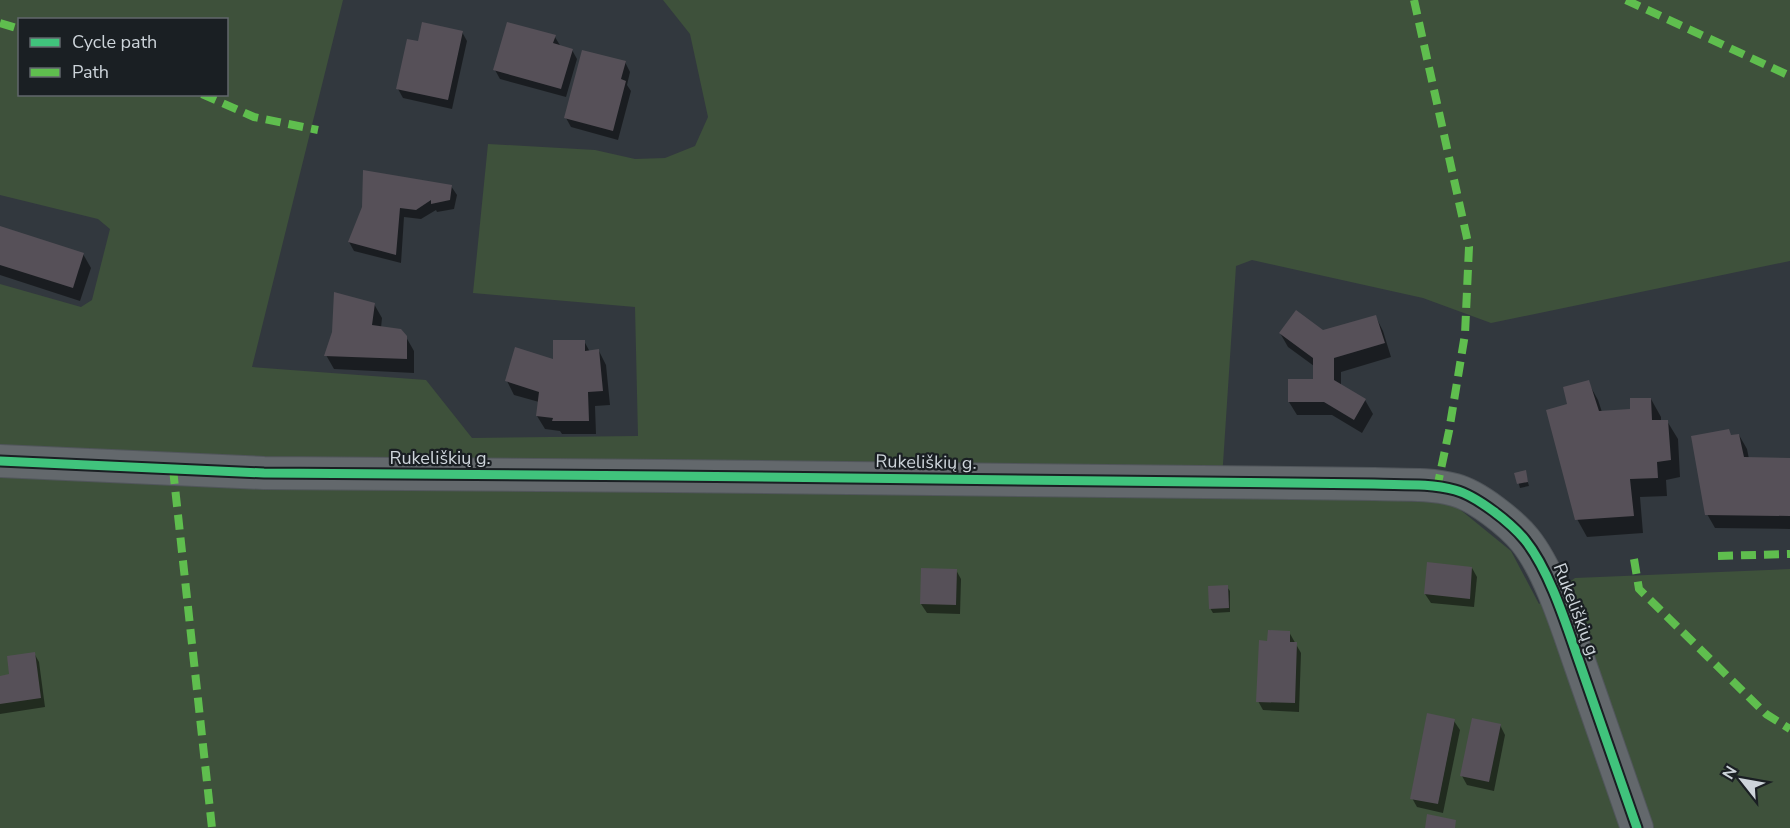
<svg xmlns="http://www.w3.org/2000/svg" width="1790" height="828" font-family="'Nunito Sans',sans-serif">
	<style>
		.green { fill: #3e513b; fill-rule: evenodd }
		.shadow { fill: #0007 }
		.building { fill: #565058 }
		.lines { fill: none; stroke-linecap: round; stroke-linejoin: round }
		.minor-casing { stroke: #51565b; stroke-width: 34 }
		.minor { stroke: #63686c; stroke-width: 32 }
		.quiet { stroke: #5fbe4e; stroke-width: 8; stroke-dasharray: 15 8; stroke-linecap: butt }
		.cycleway-casing { stroke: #1a1f23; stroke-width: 13 }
		.cycleway { stroke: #40c37c; stroke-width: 9 }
		.labels { text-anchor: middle; stroke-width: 4.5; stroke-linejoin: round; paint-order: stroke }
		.street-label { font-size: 18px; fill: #cdd4da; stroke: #1a1f23 }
	</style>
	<rect width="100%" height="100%" fill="#32383e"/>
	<path class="green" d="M0,0h343l-91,367 174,13 46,58 166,-2 -3,-129 -162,-14 15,-149 107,6 40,9 30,-1 30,-12 13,-29 -18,-83 -27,-34h1127v261l-299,62 -68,-25 -171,-38 -16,6 -15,228 231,9 59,48 28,53 36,-26 215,-9v259h-1790v-544l81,23 11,-7 18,-71 -12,-10 -98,-24zM20,20h206v74h-206z"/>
	<g class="shadow">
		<path d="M462,32l5,9 -15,68 -49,-11 -5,-9 21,-46z"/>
		<path d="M555,37l6,10 11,3 5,9 -11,38 -66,-18 -5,-9z"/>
		<path d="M625,62l5,10 -3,13 4,6 -13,49 -47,-13 -5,-9z"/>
		<path d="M451,186l6,9 -3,14 -17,3 -1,-2 -15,9 -17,-2 -3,46 -47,-12 -5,-9 14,-35z"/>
		<path d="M0,228l83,26 8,14 -11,33 -80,-26z"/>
		<path d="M374,304l8,14 -1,10 25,9 8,14v22l-80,-4 -8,-14z"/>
		<path d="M1376,317l7,14 8,26 -50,15v14l24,14 8,14 -11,19 -30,-18h-35l-8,-13 25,-22v-14l-26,-19 -8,-14 43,-1z"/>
		<path d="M584,341l6,11 9,-1 7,14 4,40 -15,1 1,28h-34l-2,-3 -15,-2 -8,-13 2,-14 -25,-7 -7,-14 47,-20z"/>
		<path d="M1588,382l10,18 4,12 30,-2 19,-11 10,18v4h6l11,18 2,38 -14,3 1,16 -27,1 3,36 -56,4 -10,-18z"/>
		<path d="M1739,435l8,14 2,10 41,1v69l-75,-1 -8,-14 25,-77z"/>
		<path d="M1525,472l4,14 -9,2 -4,-14z"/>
		<path d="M1428,564l44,4 5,9 -3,30 -43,-4 -6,-9z"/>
		<path d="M956,570l5,9 -1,35 -33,-1 -6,-9z"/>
		<path d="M1227,587l3,4v21l-17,1 -3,-5z"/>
		<path d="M1289,632l12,21 -2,59 -36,-2 -5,-9z"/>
		<path d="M34,653l5,9 6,45 -45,7v-37l11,-1z"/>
		<path d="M1454,721l6,9 -17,83 -26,-6 -5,-9z"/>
		<path d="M1500,725l5,10 -11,56 -27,-6 -5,-9z"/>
	</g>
	<g class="building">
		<path d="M422,22l41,9 -15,69 -52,-11 11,-50 11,2z"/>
		<path d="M507,22l49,13 -3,8 20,6 -12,40 -68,-19z"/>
		<path d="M582,50l44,11 -5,18 5,2 -13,50 -49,-13z"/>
		<path d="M363,170l89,15 -2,15 -19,4v-4l-15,10 -16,-2 -4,47 -48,-13 14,-35z"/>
		<path d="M0,226l84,27 -11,35 -73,-23z"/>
		<path d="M334,292l41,11 -3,22 29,4 6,7v23l-83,-3 8,-24z"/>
		<path d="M1296,310l27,20 53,-15 9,28 -51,15v22l32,19 -12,21 -30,-18h-36v-23h25v-21l-34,-25z"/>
		<path d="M553,340h32v11l14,-2 4,42 -15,1 1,29h-37l1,-3 -17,-2 3,-24 -34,-11 10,-34 38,12z"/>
		<path d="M1589,380l10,31 31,-2v-11h21l1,22h16l3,40 -14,2 1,16 -28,1 4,37 -59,4 -29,-110 21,-6 -4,-17z"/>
		<path d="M1729,429l2,6 8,-1 5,23 46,1v58l-85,-1 -14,-79z"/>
		<path d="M1526,470l2,12 -11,2 -3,-11z"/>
		<path d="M1427,562l45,5 -2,32 -46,-5z"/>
		<path d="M921,568l36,1 -1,36 -36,-1z"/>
		<path d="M1228,585l1,23 -20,1 -1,-23z"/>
		<path d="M1268,630l22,1v11h7l-2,61 -39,-1 3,-62 8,1z"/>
		<path d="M35,652l6,46 -41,6v-28l9,-2 -2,-18z"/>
		<path d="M1427,713l28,6 -17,85 -28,-5z"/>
		<path d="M1472,718l29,6 -12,58 -29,-6z"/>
		<path d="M1427,814l29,6 -1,8h-30z"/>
	</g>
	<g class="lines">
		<g class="minor-casing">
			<path id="minor" d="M0,461l264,12 403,3 707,8c26,1 55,-1 81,6 22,6 56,33 70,50 25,31 42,87 55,124 19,55 38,109 57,164"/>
		</g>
		<use href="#minor" class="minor"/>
		<g class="quiet">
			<path d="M1414,0l55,247 -4,87 -16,97 -12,57"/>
			<path d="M1626,0l164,76"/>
			<path d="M0,23l20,6"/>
			<path d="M202,94l52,23 64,13"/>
			<path d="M173,469l39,359"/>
			<path d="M1718,556l72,-2"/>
			<path d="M1634,559l5,30 127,125 24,15"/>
		</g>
		<g class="cycleway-casing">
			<path id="cycleway" d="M0,461l264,12 403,3 707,8c26,1 55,-1 81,6 22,6 56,33 70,50 25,31 42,87 55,124 19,55 38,109 57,164"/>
		</g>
		<use href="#cycleway" class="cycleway"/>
	</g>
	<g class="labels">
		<g class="street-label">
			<text x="440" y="464">Rukeliškių g.</text>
			<text transform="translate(926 462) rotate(1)" y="6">Rukeliškių g.</text>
			<text transform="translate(1577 611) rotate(69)" y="6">Rukeliškių g.</text>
		</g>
	</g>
	<rect x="18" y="18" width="210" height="78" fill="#1a1f23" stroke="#62676c" stroke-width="1.5"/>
	<rect x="30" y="38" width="30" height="9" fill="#40c37c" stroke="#62676c" stroke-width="1.5"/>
	<text x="72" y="48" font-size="18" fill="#cdd4da">Cycle path</text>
	<rect x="30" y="68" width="30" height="9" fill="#5fbe4e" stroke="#62676c" stroke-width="1.5"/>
	<text x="72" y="78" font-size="18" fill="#cdd4da">Path</text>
	<g transform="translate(1742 780) rotate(301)" stroke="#1a1f23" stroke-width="4.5" paint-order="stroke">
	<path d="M0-4.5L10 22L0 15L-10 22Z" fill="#cdd4da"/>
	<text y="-9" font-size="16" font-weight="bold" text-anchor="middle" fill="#cdd4da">N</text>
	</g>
</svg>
